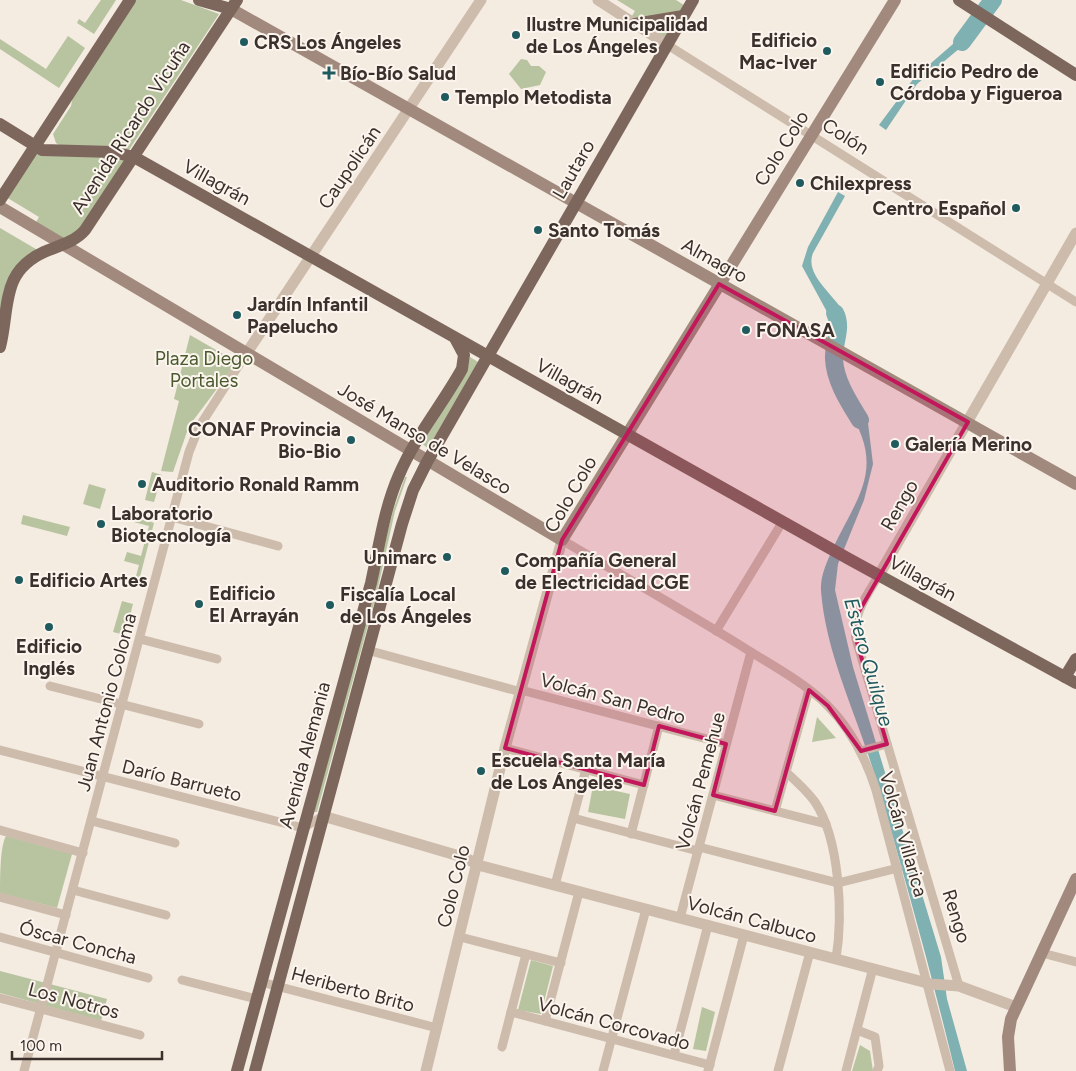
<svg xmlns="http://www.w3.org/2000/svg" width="1076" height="1071" font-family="Figtree,sans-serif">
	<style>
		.green { fill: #b8c4a0 }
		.water { fill: #7fb0b2 }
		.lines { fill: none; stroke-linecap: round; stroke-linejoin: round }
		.river { stroke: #7fb0b2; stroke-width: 18 }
		.minor { stroke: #cdbbac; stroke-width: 9 }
		.tertiary { stroke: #cdbbac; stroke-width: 11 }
		.secondary { stroke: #a18a7d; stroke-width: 12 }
		.primary { stroke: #7d675c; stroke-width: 12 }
		.marked { fill: #c2185b; fill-opacity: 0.2; stroke: #c2185b; stroke-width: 4; stroke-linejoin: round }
		.poi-dot { fill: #1f5a5e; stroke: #fbf5ee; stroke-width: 2 }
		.labels { text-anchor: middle; stroke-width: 4; stroke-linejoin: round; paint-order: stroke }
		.poi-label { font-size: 19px; font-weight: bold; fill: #3b302b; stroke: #fbf5ee; text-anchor: start }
		.street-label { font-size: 19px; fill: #3b302b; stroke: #fbf5ee }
		.park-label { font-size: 19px; fill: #4a5a2e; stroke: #fbf5ee }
		.water-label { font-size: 20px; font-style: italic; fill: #1f5a5e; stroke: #fbf5ee }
	</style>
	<rect width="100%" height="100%" fill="#f4ebe1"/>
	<g class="green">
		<path d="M101,0h15l-22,34 -17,-11 2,-4 6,4z"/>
		<path d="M136,0h45l38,14 -92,139 -64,-6 -7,-4 -3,-9 18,-28 2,-10z"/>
		<path d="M617,0h59l11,7 -21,35 -36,-23 5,-8z"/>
		<path d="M68,36l17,12 -26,40 -59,-39v-10l46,30z"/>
		<path d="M521,59l6,1 4,6h8l7,6 -6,13 -19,4 -12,-15z"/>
		<path d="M38,149l92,10 -41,63 -25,20 -29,-18 4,-7 -33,-20z"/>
		<path d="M0,228l41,24 -19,11 -22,69z"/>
		<path d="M190,335l47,27 -48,64 -16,46 -12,-1 18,-70 -5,-2z"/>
		<path d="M470,357l8,5 -50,86 -6,-4 45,-73z"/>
		<path d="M152,472l10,3 -8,27 -9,-2z"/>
		<path d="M405,477h2l-12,34 -18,81 -60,220h-3l79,-301z"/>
		<path d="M89,484l17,5 -6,20 -17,-5z"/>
		<path d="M130,507l23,6 -2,9 3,1 -17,65 -4,-1 6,-22 -15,-4 3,-9 14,4 8,-30 -23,-6z"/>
		<path d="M23,515l47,12 -3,9 -46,-12z"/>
		<path d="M122,601l11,3 -8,31 -12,-3z"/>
		<path d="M817,717l19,21 -24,4z"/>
		<path d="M593,786l37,8 -5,25 -37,-7z"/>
		<path d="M6,836l66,18 -15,54 -57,-15c0,-15 0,-47 6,-57z"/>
		<path d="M531,960l22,6 -12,48 -23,-4z"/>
		<path d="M0,971l107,28 -6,22 -101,-28z"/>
		<path d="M702,1007l13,5 -9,39 -13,-2z"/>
		<path d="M860,1045l10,6 3,20h-21z"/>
	</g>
	<g class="water">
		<path d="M974,21l6,4 -14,18 -49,41 -31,46 -7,-5 35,-47 47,-41z"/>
		<path d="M838,192l7,4 -32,57c-9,22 22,42 31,60l1,7 -4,17 -8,-5 -1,-11 -30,-55 6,-19z"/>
		<path d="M850,398l4,1 14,24 5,41 -9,36 -26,64 -3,26 18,77 88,290 6,42 20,72h-12c-24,-99 -51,-198 -80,-295 -18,-61 -49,-121 -54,-185 -1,-15 6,-29 12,-43 27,-56 53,-81 13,-142z"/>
	</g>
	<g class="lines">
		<g class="river">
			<path d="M962,42l31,-42"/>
			<path d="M835,313c8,15 -2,30 -1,46 1,22 15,43 26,61"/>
		</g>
		<g class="minor">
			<path d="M666,44l410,258"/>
			<path d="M172,517l106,29"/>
			<path d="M562,540c61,36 121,70 181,107 28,18 61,35 84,58 24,24 39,54 49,85l74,281"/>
			<path d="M879,575c-12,20 -27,40 -23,64l103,347"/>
			<path d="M716,631l67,-110"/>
			<path d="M140,639l77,20"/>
			<path d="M367,650l154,42"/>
			<path d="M50,686l149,38"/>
			<path d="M521,690l205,54"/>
			<path d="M505,748l139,37"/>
			<path d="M0,750l303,78 20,-12"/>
			<path d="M861,751l26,-7"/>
			<path d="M786,772c10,9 21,19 29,30 25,38 28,113 21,157"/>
			<path d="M713,795l113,29"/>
			<path d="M775,811l34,-121"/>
			<path d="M573,818l125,33"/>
			<path d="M92,821l83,22"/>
			<path d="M0,830l83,23"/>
			<path d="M631,834l28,-108"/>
			<path d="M699,847l139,36 60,-15"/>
			<path d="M555,885l31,-116"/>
			<path d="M73,890l93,25"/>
			<path d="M0,897l66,18"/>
			<path d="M680,918l71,-266"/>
			<path d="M0,937l148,41"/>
			<path d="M460,937l101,26"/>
			<path d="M1042,953l34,9"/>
			<path d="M182,980l74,19"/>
			<path d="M261,982l176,46"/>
			<path d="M0,998l140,37"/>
			<path d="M511,1012l199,53"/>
			<path d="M545,1021l34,-129"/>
			<path d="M857,1030l18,7 4,29 -2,5"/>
			<path d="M502,1047l24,-93"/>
			<path d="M674,1055l34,-130"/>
			<path d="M24,1071l165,-619 10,-25 47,-73"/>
			<path d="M603,1071l43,-162"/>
			<path d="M708,1071l36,-136"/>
			<path d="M778,1071l32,-119"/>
			<path d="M846,1071l27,-103"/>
		</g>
		<g class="tertiary">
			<path d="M598,0l68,44"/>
			<path d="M246,354l235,-354"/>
			<path d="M879,575l197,-342"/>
			<path d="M323,816l143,42 12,7 453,119 28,2 57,21"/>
			<path d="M426,1071l79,-323 57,-208"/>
		</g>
		<g class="secondary">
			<path d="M231,9l845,475"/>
			<path d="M0,207l562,333 333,-540"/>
			<path d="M1010,1071l-2,-34 3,-18 65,-140"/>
		</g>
		<g class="primary">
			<path d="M199,0l32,9"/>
			<path d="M959,0l117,75"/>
			<path d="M635,24l48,-8"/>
			<path d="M0,124l42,26 71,2 21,5 715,402 227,124"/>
			<path d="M0,200l130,-200"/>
			<path d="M0,347c10,-39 0,-75 44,-95 14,-6 31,-10 41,-22l152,-230"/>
			<path d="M1065,677l11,-18"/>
			<path d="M237,1071l134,-488c8,-36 13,-74 28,-108 16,-38 43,-70 63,-106l2,-14 -8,-15"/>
			<path d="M255,1071l147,-547 11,-34 14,-28 266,-462"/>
		</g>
	</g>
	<path class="marked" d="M719,284l249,138 -111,193 -1,24 31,105 -26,7 -33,-45 -19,-16 -34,121 -62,-16 13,-51 -67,-18 -15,59 -139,-37 57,-208z"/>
	<g class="poi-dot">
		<circle cx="516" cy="35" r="5"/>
		<circle cx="244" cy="42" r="5"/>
		<circle cx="827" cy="51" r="5"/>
		<path d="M326.5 65.5h5v5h5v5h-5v5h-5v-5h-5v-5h5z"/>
		<circle cx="880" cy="82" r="5"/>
		<circle cx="445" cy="97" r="5"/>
		<circle cx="800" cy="183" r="5"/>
		<circle cx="1016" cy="208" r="5"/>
		<circle cx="538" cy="230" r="5"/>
		<circle cx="237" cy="315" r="5"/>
		<circle cx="746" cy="330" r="5"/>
		<circle cx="351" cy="440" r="5"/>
		<circle cx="895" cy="444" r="5"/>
		<circle cx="142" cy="484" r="5"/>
		<circle cx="101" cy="524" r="5"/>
		<circle cx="447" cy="557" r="5"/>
		<circle cx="505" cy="571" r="5"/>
		<circle cx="19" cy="580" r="5"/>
		<circle cx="199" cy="604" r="5"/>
		<circle cx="330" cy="605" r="5"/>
		<circle cx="49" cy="627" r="5"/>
		<circle cx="481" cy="771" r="5"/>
	</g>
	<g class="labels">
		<g class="poi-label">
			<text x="526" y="31">Ilustre Municipalidad<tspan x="526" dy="22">de Los Ángeles</tspan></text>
			<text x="817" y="47" text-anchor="end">Edificio<tspan x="817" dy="22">Mac-Iver</tspan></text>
			<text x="254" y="49">CRS Los Ángeles</text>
			<text x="890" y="78">Edificio Pedro de<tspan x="890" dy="22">Córdoba y Figueroa</tspan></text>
			<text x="340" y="80">Bío-Bío Salud</text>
			<text x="455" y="104">Templo Metodista</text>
			<text x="810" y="190">Chilexpress</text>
			<text x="1006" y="215" text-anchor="end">Centro Español</text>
			<text x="548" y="237">Santo Tomás</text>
			<text x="247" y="311">Jardín Infantil<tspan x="247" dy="22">Papelucho</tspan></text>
			<text x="756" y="337">FONASA</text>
			<text x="341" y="436" text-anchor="end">CONAF Provincia<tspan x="341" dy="22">Bio-Bio</tspan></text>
			<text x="905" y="451">Galería Merino</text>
			<text x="152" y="491">Auditorio Ronald Ramm</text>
			<text x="111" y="520">Laboratorio<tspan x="111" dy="22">Biotecnología</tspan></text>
			<text x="437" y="564" text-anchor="end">Unimarc</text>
			<text x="515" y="567">Compañía General<tspan x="515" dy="22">de Electricidad CGE</tspan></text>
			<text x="29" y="587">Edificio Artes</text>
			<text x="209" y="600">Edificio<tspan x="209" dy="22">El Arrayán</tspan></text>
			<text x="340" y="601">Fiscalía Local<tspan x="340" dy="22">de Los Ángeles</tspan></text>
			<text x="49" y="653" text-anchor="middle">Edificio<tspan x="49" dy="22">Inglés</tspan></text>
			<text x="491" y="767">Escuela Santa María<tspan x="491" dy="22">de Los Ángeles</tspan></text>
		</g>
		<g class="street-label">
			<text transform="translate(130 127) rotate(-57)" y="7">Avenida Ricardo Vicuña</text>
			<text transform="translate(846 136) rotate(32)" y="7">Colón</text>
			<text transform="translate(781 148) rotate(-58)" y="7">Colo Colo</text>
			<text transform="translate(349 167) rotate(-56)" y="7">Caupolicán</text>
			<text transform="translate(573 169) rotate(-60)" y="7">Lautaro</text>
			<text transform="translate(217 182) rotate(29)" y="7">Villagrán</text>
			<text transform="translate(715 260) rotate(29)" y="7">Almagro</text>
			<text transform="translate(570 381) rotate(29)" y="7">Villagrán</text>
			<text transform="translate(425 438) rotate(31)" y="7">José Manso de Velasco</text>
			<text transform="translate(570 494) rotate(-60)" y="7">Colo Colo</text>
			<text transform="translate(899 505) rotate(-60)" y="7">Rengo</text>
			<text transform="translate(923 578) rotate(29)" y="7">Villagrán</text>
			<text transform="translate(613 698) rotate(15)" y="7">Volcán San Pedro</text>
			<text transform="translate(106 702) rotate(-75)" y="7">Juan Antonio Coloma</text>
			<text transform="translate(304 755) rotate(-75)" y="7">Avenida Alemania</text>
			<text transform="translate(182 780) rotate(14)" y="7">Darío Barrueto</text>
			<text transform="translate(700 781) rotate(-75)" y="7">Volcán Pemehue</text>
			<text transform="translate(904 834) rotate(74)" y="7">Volcán Villarica</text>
			<text transform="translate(453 886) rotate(-76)" y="7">Colo Colo</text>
			<text transform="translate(957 916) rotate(73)" y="7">Rengo</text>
			<text transform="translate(752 919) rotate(15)" y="7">Volcán Calbuco</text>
			<text transform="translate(78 942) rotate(15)" y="7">Óscar Concha</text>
			<text transform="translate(353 989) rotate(15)" y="7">Heriberto Brito</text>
			<text transform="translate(74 1000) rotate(15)" y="7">Los Notros</text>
			<text transform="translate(614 1023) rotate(15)" y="7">Volcán Corcovado</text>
		</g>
		<g class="park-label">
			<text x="204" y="365">Plaza Diego<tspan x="204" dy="22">Portales</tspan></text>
		</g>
		<g class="water-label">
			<text transform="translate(869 662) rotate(74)" y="7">Estero Quilque</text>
		</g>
	</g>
	<path d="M12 1051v8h150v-8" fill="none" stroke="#3b302b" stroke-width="2.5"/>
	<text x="20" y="1051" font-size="15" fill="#3b302b" stroke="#fbf5ee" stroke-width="4" paint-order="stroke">100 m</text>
</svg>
